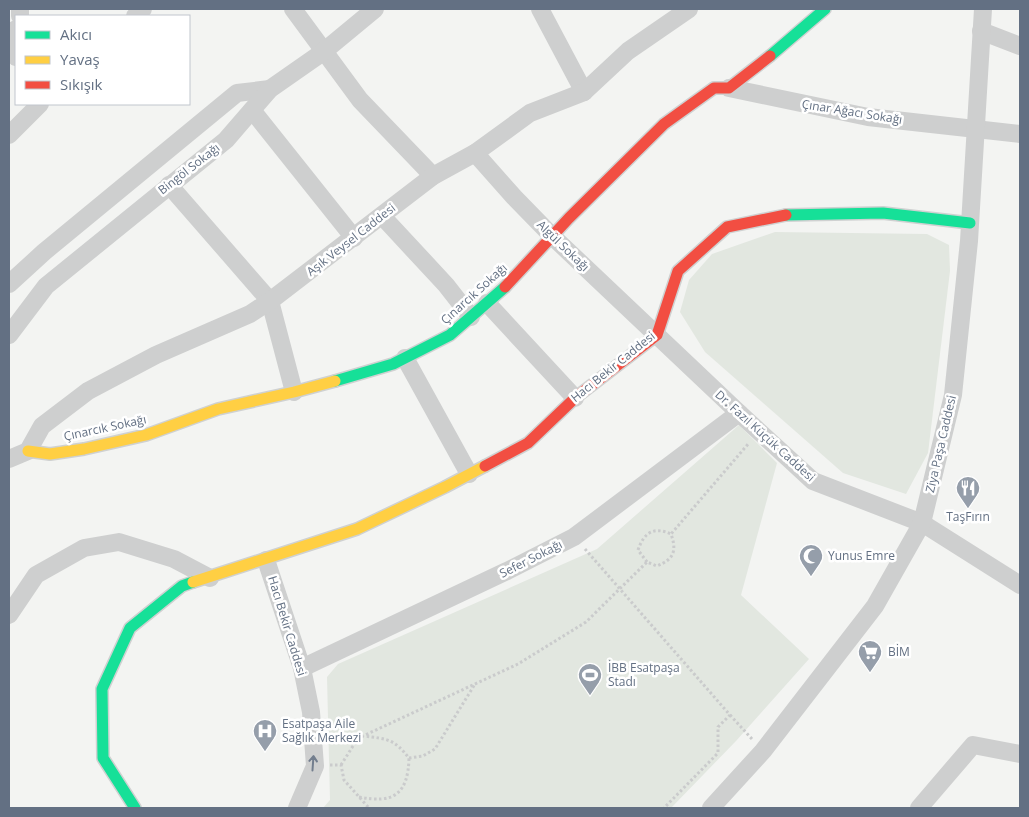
<svg xmlns="http://www.w3.org/2000/svg" width="1029" height="817" font-family="'Open Sans',sans-serif">
	<style>
		.green { fill: #e2e7e0 }
		.lines { fill: none; stroke-linecap: round; stroke-linejoin: round }
		.fast-casing { stroke: #cfd1d1; stroke-width: 14 }
		.slow-casing { stroke: #cfd1d1; stroke-width: 14 }
		.jam-casing { stroke: #cfd1d1; stroke-width: 14 }
		.path { stroke: #cacbcc; stroke-width: 3; stroke-dasharray: 2.5 2.5; stroke-linecap: butt }
		.street { stroke: #cecfcf; stroke-width: 18 }
		.fast { stroke: #16e098; stroke-width: 11 }
		.slow { stroke: #ffcf43; stroke-width: 11 }
		.jam { stroke: #f24e42; stroke-width: 11 }
		.oneway { stroke: #737e8e }
		.labels { text-anchor: middle; stroke-width: 5; stroke-linejoin: round; paint-order: stroke }
		.street-label { font-size: 12px; fill: #637083; stroke: #fff }
		.poi-label { font-size: 12px; fill: #637083; stroke: #fff; text-anchor: start }
	</style>
	<rect width="100%" height="100%" fill="#f3f4f2"/>
	<g class="green">
		<path d="M775,232l152,2 22,11 1,26 -22,182 -22,41 -63,-21 -138,-121 -25,-40 9,-32 23,-26z"/>
		<path d="M739,425l38,38 -36,132 68,64 -73,82 -65,67h-348l7,-8 -3,-123 11,-13 259,-115z"/>
	</g>
	<g class="lines">
		<g class="fast-casing">
			<g id="fast">
				<path d="M770,56l55,-47"/>
				<path d="M786,215l97,-2 87,10"/>
				<path d="M335,381l58,-17 57,-29 55,-48"/>
				<path d="M135,808l-32,-50 -1,-69 28,-61 52,-42 11,-4"/>
			</g>
		</g>
		<g class="slow-casing">
			<g id="slow">
				<path d="M28,451l22,3 34,-5 62,-14 72,-26 76,-17 41,-11"/>
				<path d="M193,582l164,-53 88,-42 40,-21"/>
			</g>
		</g>
		<g class="jam-casing">
			<g id="jam">
				<path d="M505,287l64,-69 95,-94 50,-36h15l41,-32"/>
				<path d="M485,466l43,-23 47,-45 82,-63 21,-64 49,-44 59,-12"/>
			</g>
		</g>
		<g class="path">
			<path d="M585,549l145,166 -12,12v26l-54,55"/>
			<path d="M647,562l-9,-12c6,-17 15,-24 33,-16"/>
			<path d="M730,715l22,24"/>
			<path d="M409,758l14,-2 12,-7 40,-65"/>
			<path d="M330,765h11l3,15 25,28"/>
			<path d="M341,765l12,-19 10,-10 155,-72 68,-42 61,-60 10,4c17,-7 20,-15 14,-32l78,-91"/>
			<path d="M359,797c35,7 49,-3 50,-39 -15,-19 -21,-19 -45,-22"/>
		</g>
		<g class="street">
			<path d="M20,9v7"/>
			<path d="M293,9l67,91 73,76"/>
			<path d="M540,9l44,83"/>
			<path d="M135,16l8,-7"/>
			<path d="M16,29l-7,15 4,9 3,4"/>
			<path d="M981,31l39,15"/>
			<path d="M729,88l139,29 152,17"/>
			<path d="M252,110l102,128"/>
			<path d="M9,135l31,-31"/>
			<path d="M475,153l39,44 38,39 187,177 74,68 109,42 98,62"/>
			<path d="M169,185l101,116 24,91"/>
			<path d="M382,216l64,69 25,32"/>
			<path d="M9,284l35,-32 193,-159 33,-4"/>
			<path d="M487,303l88,95"/>
			<path d="M9,335l37,-49 180,-146 44,-51 53,-37 52,-43"/>
			<path d="M405,358l64,116"/>
			<path d="M9,459l19,-8 14,-25 46,-35 68,-36 94,-41 20,-13 163,-125 42,-23 55,-40 54,-21 44,-41 61,-42"/>
			<path d="M266,560l36,108 9,44 4,54 -18,42"/>
			<path d="M9,615l27,-40 48,-27 35,-6 55,17 36,19"/>
			<path d="M302,668l205,-97 67,-34 165,-124"/>
			<path d="M711,808l52,-57 112,-145 47,-83 31,-128 16,-154 14,-232"/>
			<path d="M919,808l54,-63 47,9"/>
		</g>
		<use href="#fast" class="fast"/>
		<use href="#slow" class="slow"/>
		<use href="#jam" class="jam"/>
	</g>
	<defs><path id="oneway-shaft" d="M-6 0H5M1.5-3L5.5 0L1.5 3" fill="none" stroke-width="1.6" stroke-linecap="round" stroke-linejoin="round" transform="scale(1.25)"/></defs>
	<use class="oneway" href="#oneway-shaft" transform="translate(313 763) rotate(-86)"/>
	<defs>
		<g id="restaurant-pin" transform="scale(1.25)"><path d="M0 17L-7.5 6A9.5 9.5 0 1 1 7.5 6Z" fill="#959eaa" stroke="#fff"/><path d="M-5-6h1v4h1v-4h1v4h1v-4h1v5L-1.5 .5V6h-2V.5L-5-1ZM5-6V6H3V1.5H1.5Q1.5-4 5-6Z" fill="#fff"/></g>
		<g id="mosque-pin" transform="scale(1.25)"><path d="M0 17L-7.5 6A9.5 9.5 0 1 1 7.5 6Z" fill="#959eaa" stroke="#fff"/><path d="M3.5-4.9A6 6 0 1 0 3.5 4.9A5 5 0 1 1 3.5-4.9Z" fill="#fff"/></g>
		<g id="supermarket-pin" transform="scale(1.25)"><path d="M0 17L-7.5 6A9.5 9.5 0 1 1 7.5 6Z" fill="#959eaa" stroke="#fff"/><path d="M-6-5.5h2.5l.6 2H6L4.5 2H-2.5L-4.4-4H-6ZM-1.5 3.2a1.3 1.3 0 1 0 .1 0ZM3 3.2a1.3 1.3 0 1 0 .1 0Z" fill="#fff"/></g>
		<g id="stadium-pin" transform="scale(1.25)"><path d="M0 17L-7.5 6A9.5 9.5 0 1 1 7.5 6Z" fill="#959eaa" stroke="#fff"/><path d="M0-5a6.5 5 0 1 0 0 10a6.5 5 0 1 0 0-10ZM-3.5-1.8h7v3.6h-7Z" fill="#fff"/></g>
		<g id="hospital-pin" transform="scale(1.25)"><path d="M0 17L-7.5 6A9.5 9.5 0 1 1 7.5 6Z" fill="#959eaa" stroke="#fff"/><path d="M-5-5h3v3.5h4V-5h3V5h-3V1.5h-4V5h-3Z" fill="#fff"/></g>
	</defs>
	<g fill-rule="evenodd">
		<use href="#restaurant-pin" x="968" y="488"/>
		<use href="#mosque-pin" x="811" y="556"/>
		<use href="#supermarket-pin" x="870" y="652"/>
		<use href="#stadium-pin" x="590" y="675"/>
		<use href="#hospital-pin" x="265" y="731"/>
	</g>
	<g class="labels">
		<g class="street-label">
			<text transform="translate(852 112) rotate(9)" y="4">Çınar Ağacı Sokağı</text>
			<text transform="translate(189 169) rotate(-38)" y="4">Bingöl Sokağı</text>
			<text transform="translate(351 240) rotate(-38)" y="4">Aşık Veysel Caddesi</text>
			<text transform="translate(563 246) rotate(44)" y="4">Algül Sokağı</text>
			<text transform="translate(474 294) rotate(-42)" y="4">Çınarcık Sokağı</text>
			<text transform="translate(613 367) rotate(-39)" y="4">Hacı Bekir Caddesi</text>
			<text transform="translate(105 428) rotate(-12)" y="4">Çınarcık Sokağı</text>
			<text transform="translate(765 436) rotate(42)" y="4">Dr. Fazıl Küçük Caddesi</text>
			<text transform="translate(941 444) rotate(-77)" y="4">Ziya Paşa Caddesi</text>
			<text transform="translate(531 559) rotate(-27)" y="4">Sefer Sokağı</text>
			<text transform="translate(287 626) rotate(73)" y="4">Hacı Bekir Caddesi</text>
		</g>
		<g class="poi-label">
			<text x="968" y="521" text-anchor="middle">TaşFırın</text>
			<text x="828" y="560">Yunus Emre</text>
			<text x="888" y="656">BİM</text>
			<text x="608" y="672">İBB Esatpaşa<tspan x="608" dy="14">Stadı</tspan></text>
			<text x="282" y="728">Esatpaşa Aile<tspan x="282" dy="14">Sağlık Merkezi</tspan></text>
		</g>
	</g>
	<rect width="1029" height="817" fill="none" stroke="#637083" stroke-width="20"/>
	<rect x="15" y="15" width="175" height="90" fill="#ffffff" stroke="#c1c6cd"/>
	<rect x="25" y="31" width="25" height="8" fill="#16e098" stroke="#c1c6cd"/>
	<text x="60" y="40" font-size="15" fill="#637083">Akıcı</text>
	<rect x="25" y="56" width="25" height="8" fill="#ffcf43" stroke="#c1c6cd"/>
	<text x="60" y="65" font-size="15" fill="#637083">Yavaş</text>
	<rect x="25" y="81" width="25" height="8" fill="#f24e42" stroke="#c1c6cd"/>
	<text x="60" y="90" font-size="15" fill="#637083">Sıkışık</text>
</svg>
